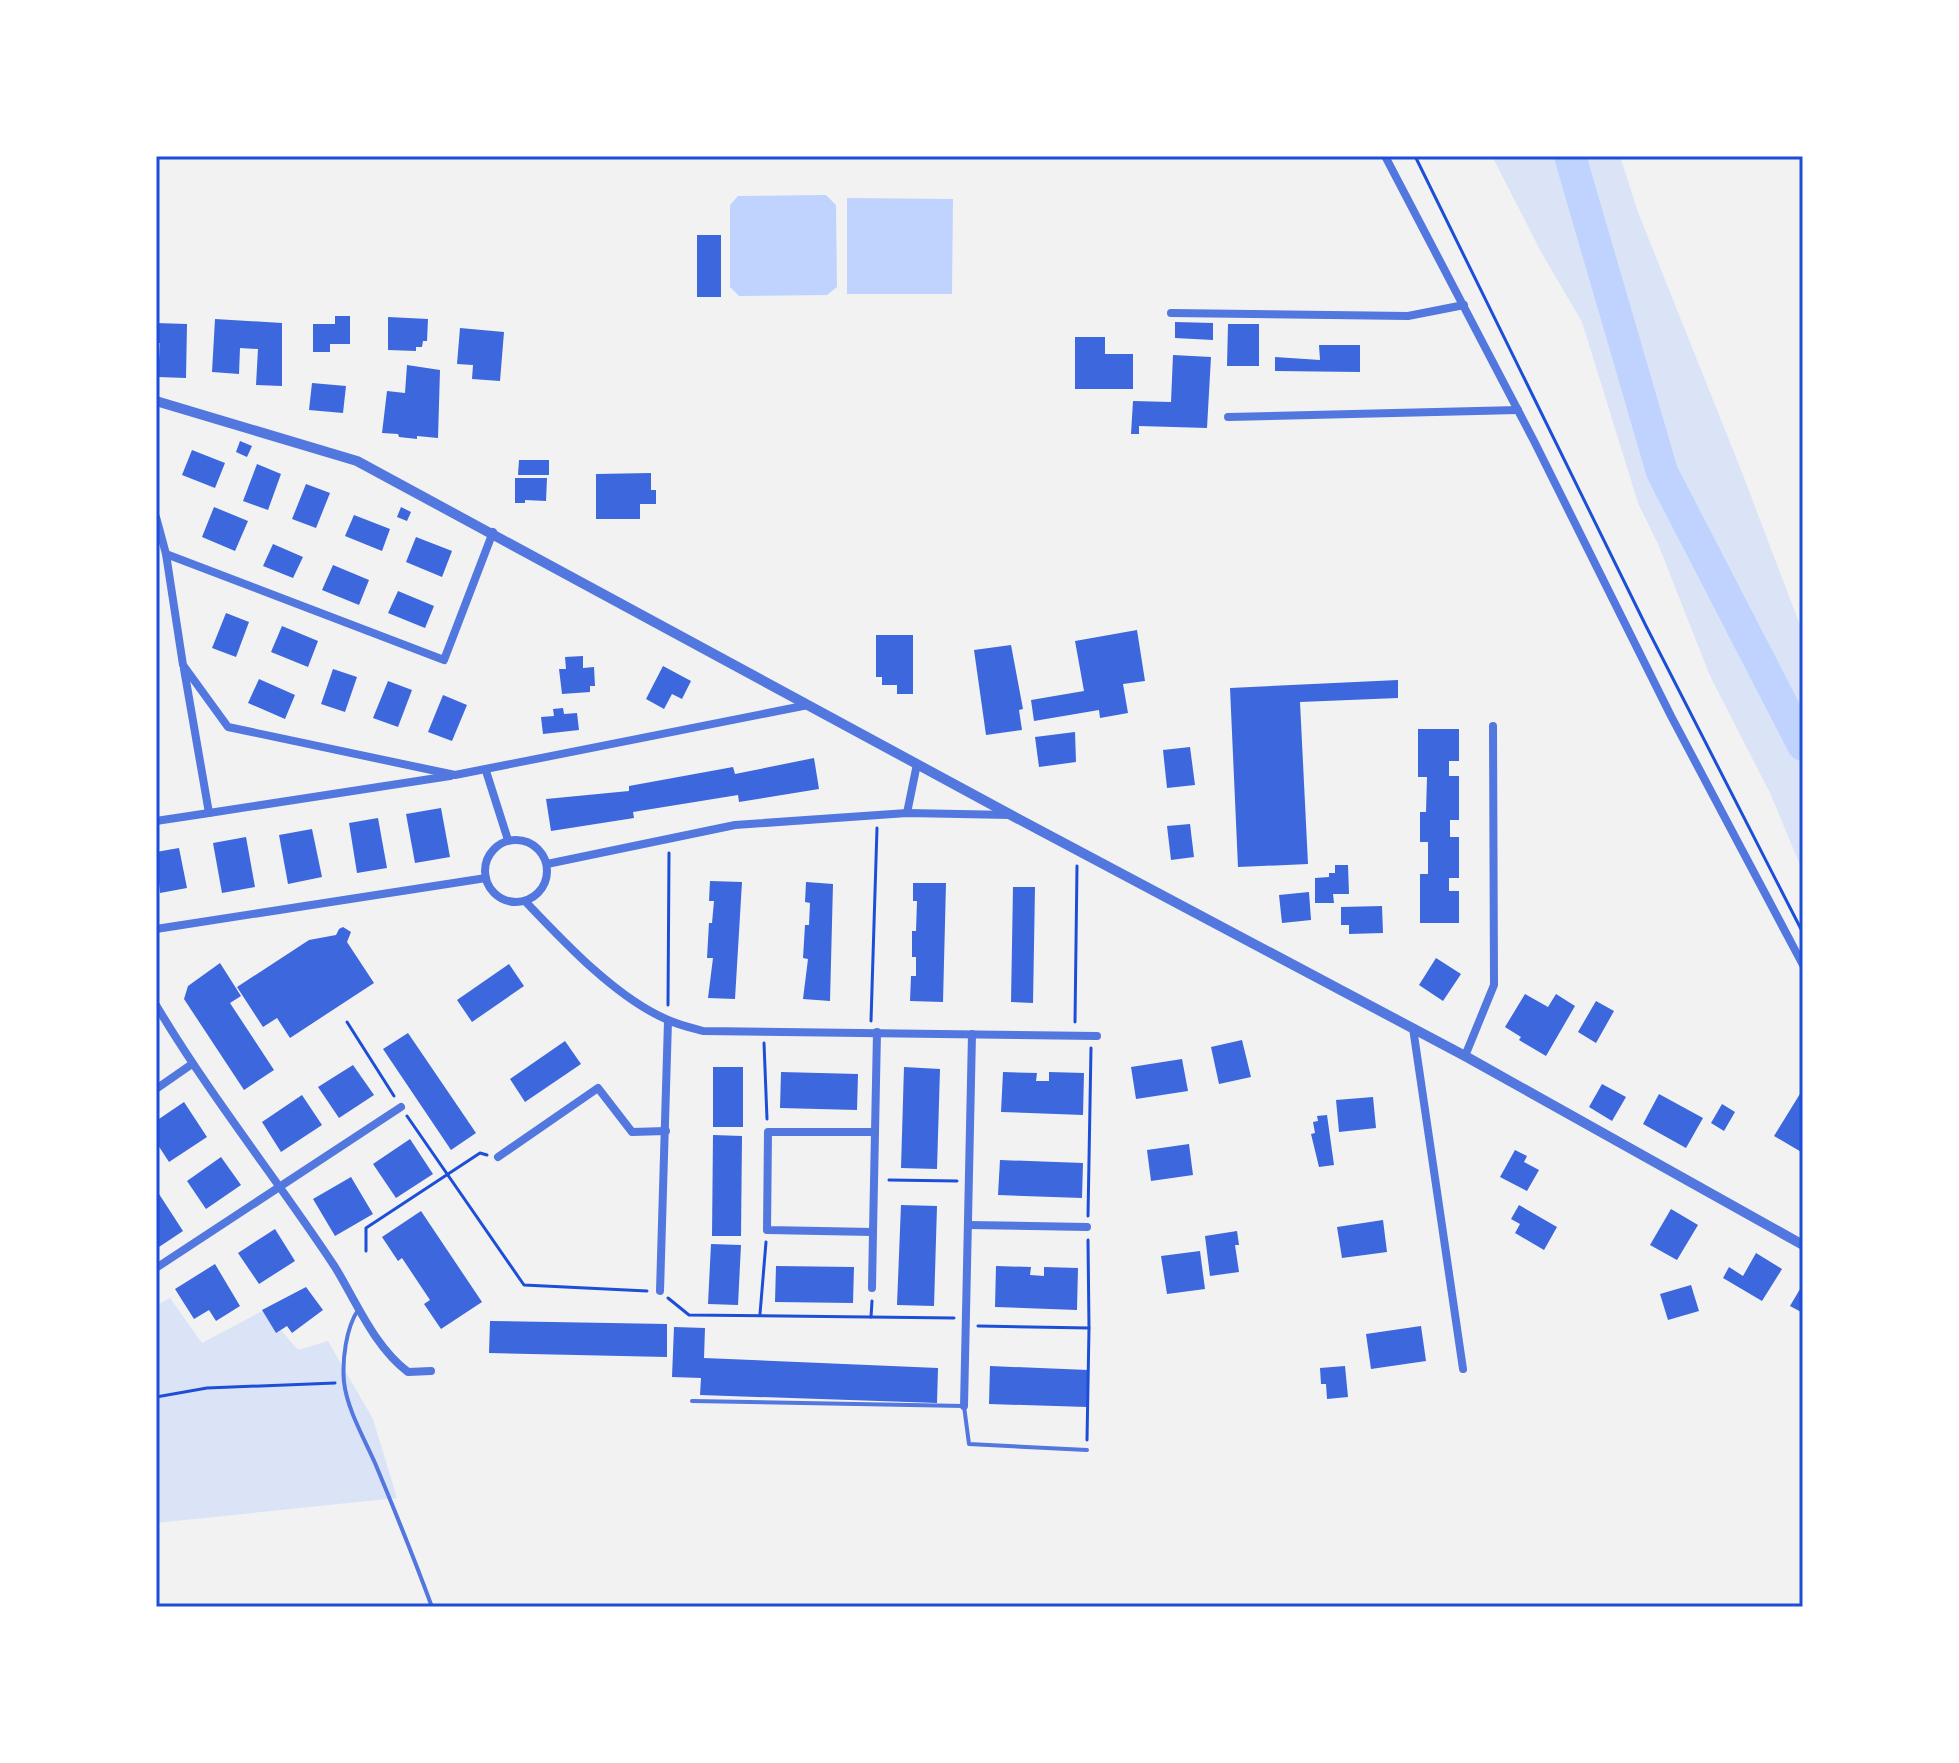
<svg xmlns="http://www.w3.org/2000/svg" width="1959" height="1763" font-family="Bitter,serif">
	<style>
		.green { fill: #dbe4f7 }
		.water { fill: #bfd3fe }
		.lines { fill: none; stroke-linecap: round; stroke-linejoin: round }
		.river { stroke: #bfd3fe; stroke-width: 32 }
		.building { fill: #3d67dc }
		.path { stroke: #1d4ed8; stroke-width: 3 }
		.service { stroke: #5277de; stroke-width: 4 }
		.minor { stroke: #5277de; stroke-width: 8 }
		.tertiary { stroke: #5277de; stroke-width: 10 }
		.neatline { fill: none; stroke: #1d4ed8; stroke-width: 3 }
	</style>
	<rect width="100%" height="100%" fill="#f2f2f2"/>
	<g class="green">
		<path d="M1492,156h128l18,56 105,263 60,158v239l-33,-79 -60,-117 -52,-132 -20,-41 -56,-181 -41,-70z"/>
		<path d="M170,1298l32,45 62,-33 34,40 30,-9 45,78 24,79 -241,25v-218z"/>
	</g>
	<g class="water">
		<path d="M826,195l10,10 1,82 -10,8 -88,1 -9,-9v-82l8,-9z"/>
		<path d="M847,198l106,1 -1,95h-105z"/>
	</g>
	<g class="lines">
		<path class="river" d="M1570,156l92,316 141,273"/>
	</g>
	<g class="building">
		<rect x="697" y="235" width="24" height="62"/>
		<path d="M335,316h15v28h-20v8h-17v-28h22z"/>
		<path d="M388,317l40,2 -1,22h-4l-1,6h-6v4l-28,-1z"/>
		<path d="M215,319l67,4v63l-26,-1 2,-36 -18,-1 -1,26 -27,-2z"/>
		<path d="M1175,322l38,1v17l-38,-2z"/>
		<path d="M156,323l31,1 -1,54 -28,-1 2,-34h-4z"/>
		<path d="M1228,324h31v42h-32z"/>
		<path d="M460,328l44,4 -4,49 -28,-2 1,-14 -16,-1z"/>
		<path d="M1075,337h30v17h28v35h-58z"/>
		<path d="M1319,345h41v27l-85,-1v-14l45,3z"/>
		<path d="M1173,355l38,2 -4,71 -68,-2v8h-8l2,-33 38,1z"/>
		<path d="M407,365l33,5 -2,68 -21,-2v3l-18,-2 -1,-3 -16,-1 5,-42 18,2z"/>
		<path d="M312,383l34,3 -3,27 -34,-3z"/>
		<path d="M240,441l12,5 -5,11 -11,-5z"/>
		<path d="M192,450l33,13 -10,25 -33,-13z"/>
		<path d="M519,460h30v15h-31z"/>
		<path d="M257,464l24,10 -13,36 -25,-9z"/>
		<path d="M651,473v17h5v14h-16v15h-44v-45z"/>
		<path d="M515,478h32l-1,23 -21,-1v3h-10z"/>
		<path d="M306,484l24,9 -14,35 -24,-9z"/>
		<path d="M214,507l34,14 -13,30 -33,-14z"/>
		<path d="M401,507l10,5 -4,9 -10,-4z"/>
		<path d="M354,515l36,14 -8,22 -37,-15z"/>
		<path d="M416,537l36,14 -10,26 -36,-15z"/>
		<path d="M273,544l30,13 -10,21 -30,-12z"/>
		<path d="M333,565l36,15 -10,25 -37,-15z"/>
		<path d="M398,591l36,15 -9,22 -37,-15z"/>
		<path d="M226,613l23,9 -13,35 -24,-9z"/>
		<path d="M282,626l36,15 -10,26 -37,-15z"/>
		<path d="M1137,630l8,51 -22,3 5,29 -28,5 -1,-8 -65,11 -3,-21 53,-9 -9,-50z"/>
		<path d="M876,635h37v59h-16v-9h-15v-8h-6z"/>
		<path d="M1011,645l12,64 -4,1 3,20 -36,5 -12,-85z"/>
		<path d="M583,656v12l11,-1 1,19h-5v6l-28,2 -3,-25h7l-1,-12z"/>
		<path d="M663,666l28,15 -9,18 -10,-5 -8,15 -18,-10z"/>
		<path d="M333,669l24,8 -12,35 -24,-8z"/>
		<path d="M259,679l36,16 -10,24 -37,-16z"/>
		<path d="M1398,680v18l-98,4 8,162 -70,3 -8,-179z"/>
		<path d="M388,681l24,9 -14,37 -25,-9z"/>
		<path d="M443,695l24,10 -15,36 -24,-9z"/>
		<path d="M563,708l1,6 13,-1 2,17 -36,4 -2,-17 13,-1 -1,-7z"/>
		<path d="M1418,729h41v32h-10v15h10v44h-9v17h9v41h-10v13h10v32h-39v-49h8v-32h-8v-30h6l1,-35h-9z"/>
		<path d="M1075,732l1,30 -37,5 -4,-30z"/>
		<path d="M1190,747l5,38 -28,3 -4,-38z"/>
		<path d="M814,758l5,31 -80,13 -1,-7 -105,17 1,6 -83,13 -5,-32 83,-8v-5l104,-19 2,7z"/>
		<path d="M441,808l9,49 -35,6 -9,-49z"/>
		<path d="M378,818l9,50 -30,5 -8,-50z"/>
		<path d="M1190,824l4,33 -23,3 -4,-34z"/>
		<path d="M312,829l10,48 -34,7 -9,-49z"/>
		<path d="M246,837l9,50 -33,6 -9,-50z"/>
		<path d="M179,848l8,40 -27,5 -4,-41z"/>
		<path d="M1335,865h13l1,29h-16l1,9h-19v-25l14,-1v-4h6z"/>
		<path d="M710,881l32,1 -7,117 -27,-1 5,-40h-6l2,-35h3l2,-22h-5z"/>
		<path d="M806,882l27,2 -3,117 -27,-2 5,-40 -5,-1 2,-33h4l1,-22 -5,-1z"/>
		<path d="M913,883h33l-3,119 -33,-1 1,-25h5v-19h-4v-26h4l1,-30h-4z"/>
		<path d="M1013,887h22l-2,116 -22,-1z"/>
		<path d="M1309,892l2,28 -29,3 -3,-28z"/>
		<path d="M1382,906l1,27 -34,1v-9h-8v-18z"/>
		<path d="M343,927l8,5 -4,10 27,41 -84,55 -13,-20 -14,9 -26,-40 72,-47 27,-5 3,-6z"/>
		<path d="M1436,958l25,16 -18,27 -24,-16z"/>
		<path d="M220,963l21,33 -11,7 44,67 -30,20 -60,-91 4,-13z"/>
		<path d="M509,964l15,22 -52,36 -15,-22z"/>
		<path d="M1525,994l23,13 8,-13 19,12 -29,50 -27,-16 2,-3 -16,-10z"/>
		<path d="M1596,1001l18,10 -18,32 -18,-11z"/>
		<path d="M408,1033l68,100 -25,17 -68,-101z"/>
		<path d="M1242,1040l9,37 -32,7 -8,-37z"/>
		<path d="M565,1041l16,23 -56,38 -15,-23z"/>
		<path d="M1182,1059l6,32 -52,8 -5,-32z"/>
		<path d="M353,1065l21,30 -35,23 -21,-31z"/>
		<rect x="713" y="1067" width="30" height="60"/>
		<path d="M904,1067l36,2 -3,100 -36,-1z"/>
		<path d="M781,1072l77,2 -1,36 -77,-2z"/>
		<path d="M1003,1072l34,1 -1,8h13v-9l35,1 -1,42 -82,-3z"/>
		<path d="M1602,1084l24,13 -14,24 -23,-14z"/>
		<path d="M1803,1089v64l-29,-17z"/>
		<path d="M1659,1094l44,24 -17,30 -43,-24z"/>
		<path d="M302,1095l20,30 -41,27 -19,-30z"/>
		<path d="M1373,1097l3,31 -37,4 -3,-32z"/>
		<path d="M184,1102l23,35 -38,25 -13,-20v-21z"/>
		<path d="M1722,1104l13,8 -11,19 -13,-8z"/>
		<path d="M1327,1115l7,50 -15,2 -8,-33 4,-1 -2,-11 5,-1 -1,-5z"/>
		<path d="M713,1135l29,1 -1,100h-29z"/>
		<path d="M410,1139l23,35 -37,24 -23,-34z"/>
		<path d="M1189,1144l4,31 -42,6 -4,-31z"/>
		<path d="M1515,1150l12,6 -3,6 15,8 -12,21 -27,-14z"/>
		<path d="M221,1157l20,28 -35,24 -19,-28z"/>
		<path d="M1000,1160l83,3 -1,35 -84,-3z"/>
		<path d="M351,1177l22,37 -38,22 -22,-37z"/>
		<path d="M159,1194l24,37 -27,18v-53z"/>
		<path d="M901,1205l36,1 -3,100 -37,-1z"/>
		<path d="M1519,1205l38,22 -13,23 -29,-17 5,-9 -9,-5z"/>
		<path d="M1671,1209l27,16 -21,35 -27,-15z"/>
		<path d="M421,1211l61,91 -41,27 -17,-25 6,-4 -28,-42 -4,3 -16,-24z"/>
		<path d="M1383,1220l4,32 -45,6 -5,-31z"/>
		<path d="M275,1229l20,32 -36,23 -21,-31z"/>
		<path d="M1237,1231l2,14h-4l4,27 -29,4 -5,-40z"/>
		<path d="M711,1244l30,1 -3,60 -30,-1z"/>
		<path d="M1200,1251l5,38 -38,5 -6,-38z"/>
		<path d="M1756,1253l26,16 -20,32 -39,-23 6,-11 14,9z"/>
		<path d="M215,1264l25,42 -24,15 -7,-11 -15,9 -19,-30z"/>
		<path d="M776,1266l78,1 -1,36 -78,-1z"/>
		<path d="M996,1266l35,1 -1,8 14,1v-9l34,1 -1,42 -82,-3z"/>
		<path d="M1803,1284v29l-13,-7z"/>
		<path d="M1691,1285l8,26 -31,9 -8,-26z"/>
		<path d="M306,1287l17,23 -31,23 -5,-7 -11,7 -14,-23z"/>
		<path d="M490,1321l177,3v33l-178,-4z"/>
		<path d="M1421,1326l5,35 -55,8 -5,-35z"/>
		<path d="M674,1327l31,1 -1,30 234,10 -1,35 -237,-8 1,-17 -29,-1z"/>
		<path d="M990,1366l98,4 -1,37 -98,-3z"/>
		<path d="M1345,1366l3,31 -21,2 -1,-15h-5l-1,-16z"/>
	</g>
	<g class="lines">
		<g class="path">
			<path d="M1415,156l231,470 157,307"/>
			<path d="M668,1005l1,-152"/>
			<path d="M871,1021l6,-193"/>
			<path d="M347,1022l47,74"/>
			<path d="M1075,1022l2,-156"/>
			<path d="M764,1043l3,76"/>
			<path d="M407,1116l117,169 123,6"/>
			<path d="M889,1180l68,1"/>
			<path d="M1088,1216l3,-168"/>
			<path d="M366,1251v-23l114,-75 7,2"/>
			<path d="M668,1298l21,17 265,3"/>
			<path d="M760,1314l6,-72"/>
			<path d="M871,1317l1,-16"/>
			<path d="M978,1326l111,2"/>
			<path d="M156,1397l51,-9 128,-5"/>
			<path d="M1087,1440l2,-112 -1,-88"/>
		</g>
		<g class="service">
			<path d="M358,1310c-12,18 -16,50 -14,72 3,27 20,56 31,81 20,48 39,95 57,144"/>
			<path d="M692,1401l272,5 5,38 118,6"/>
		</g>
		<g class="minor">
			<path d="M1385,156l149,285 137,275 132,249"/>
			<path d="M1171,313l237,3 56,-11"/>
			<path d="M1228,417l290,-7"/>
			<path d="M156,517l10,37 17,111 45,62 227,48 353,-70"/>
			<path d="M166,554l278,106 49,-128"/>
			<path d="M184,669l25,144 241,-37"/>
			<path d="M486,771l22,69"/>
			<path d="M907,813l10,-49"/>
			<path d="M156,821l53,-8"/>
			<circle cx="516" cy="871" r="31"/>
			<path d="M547,864l188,-39 172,-12 104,2"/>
			<path d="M525,901c39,41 91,97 143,119 11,5 24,8 35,11l394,5"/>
			<path d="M156,929l330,-51"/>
			<path d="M156,1005c54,91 121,174 179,262 22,36 39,79 73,105l23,-1"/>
			<path d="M1413,1028l50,341"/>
			<path d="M1465,1056l29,-71 -1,-259"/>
			<path d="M156,1089l36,-25"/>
			<path d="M875,1132h-107l-1,98 106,2 4,-200"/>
			<path d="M498,1157l100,-69 34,44 34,-1"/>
			<path d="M968,1225l119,2"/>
			<path d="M156,1268l245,-161"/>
			<path d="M872,1288l1,-56"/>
			<path d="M660,1291l8,-270"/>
			<path d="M964,1406l8,-372"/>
		</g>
		<path class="tertiary" d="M156,401l201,60 654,354 454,241 338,189"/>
	</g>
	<rect width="1959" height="1763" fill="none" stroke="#ffffff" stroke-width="316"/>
	<rect x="158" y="158" width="1643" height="1447" class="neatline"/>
</svg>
